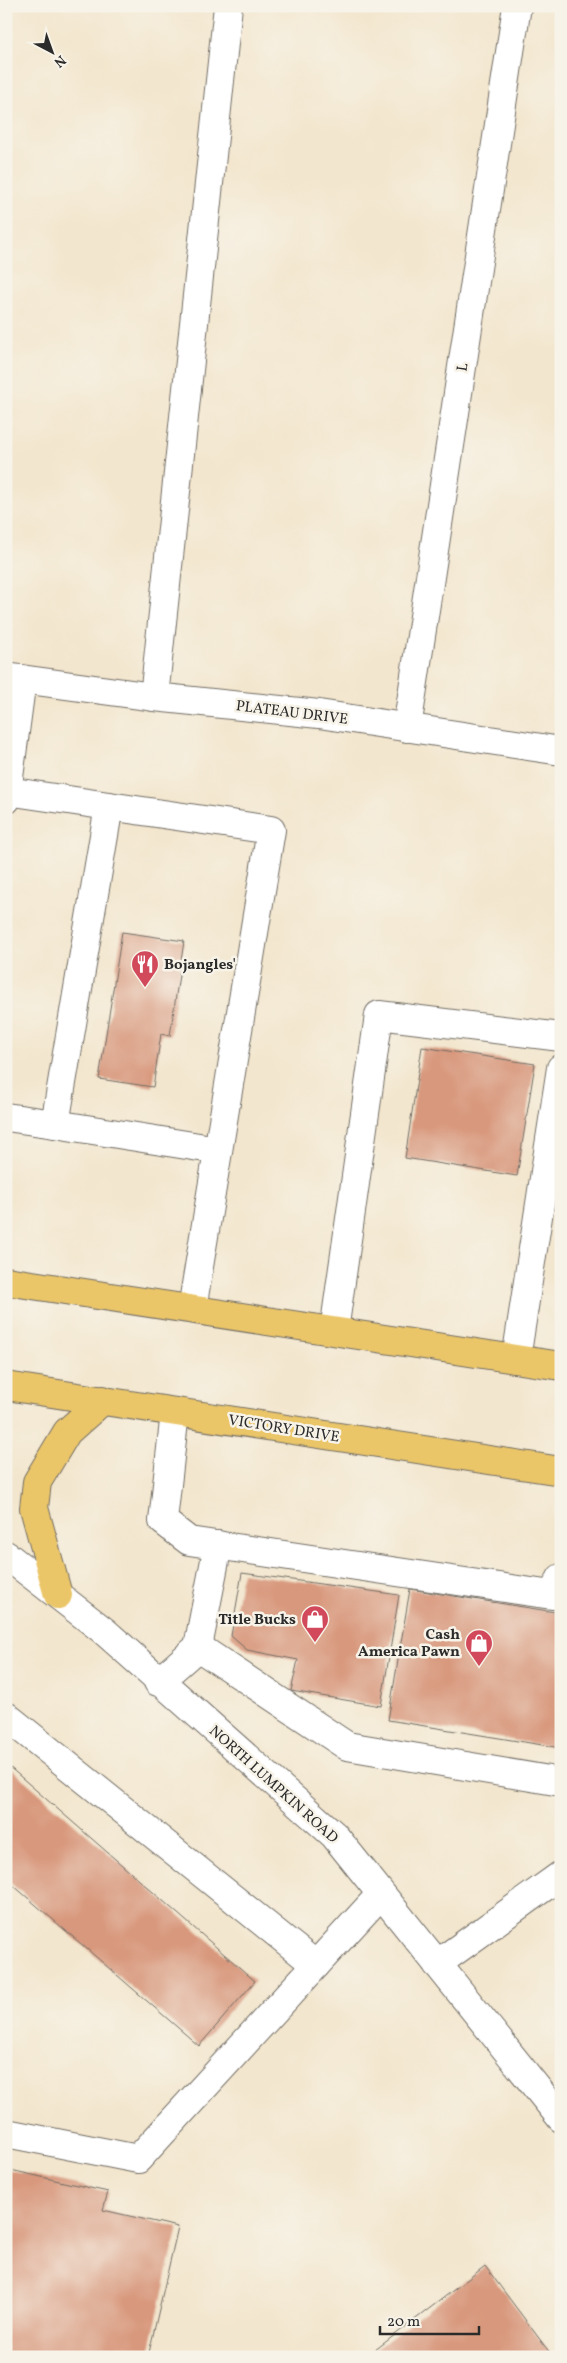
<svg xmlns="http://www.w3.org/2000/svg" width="567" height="2363" font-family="Vollkorn,serif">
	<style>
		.building { fill: #d8987d }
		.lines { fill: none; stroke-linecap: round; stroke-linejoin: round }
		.minor-casing { stroke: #716c64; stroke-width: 30 }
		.highway-casing { stroke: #716c64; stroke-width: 30 }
		.minor { stroke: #fff; stroke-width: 28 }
		.highway { stroke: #ebc669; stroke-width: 28 }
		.labels { text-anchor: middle; stroke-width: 5; stroke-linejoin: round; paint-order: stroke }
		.street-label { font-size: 15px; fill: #2b2b2b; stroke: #f7f3e8 }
		.poi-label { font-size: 15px; font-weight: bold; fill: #2b2b2b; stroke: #f7f3e8; text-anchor: end }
	</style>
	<rect width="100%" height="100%" fill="#f7f3e8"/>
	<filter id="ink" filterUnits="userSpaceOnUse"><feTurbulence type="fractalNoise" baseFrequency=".02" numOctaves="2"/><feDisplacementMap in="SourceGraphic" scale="10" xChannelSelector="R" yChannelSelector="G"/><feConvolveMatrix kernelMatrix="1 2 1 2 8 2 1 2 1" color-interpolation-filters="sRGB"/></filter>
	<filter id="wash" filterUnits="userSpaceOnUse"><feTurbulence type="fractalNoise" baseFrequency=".0096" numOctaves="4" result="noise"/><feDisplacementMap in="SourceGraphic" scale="20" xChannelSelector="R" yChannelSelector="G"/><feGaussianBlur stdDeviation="1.12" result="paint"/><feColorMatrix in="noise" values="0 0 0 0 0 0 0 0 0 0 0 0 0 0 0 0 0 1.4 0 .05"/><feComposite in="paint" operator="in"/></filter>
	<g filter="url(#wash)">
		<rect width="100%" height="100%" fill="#f3e6ce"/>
		<g id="blocks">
			<g class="building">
				<path d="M122,932l62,9 -14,95 -9,-2 -8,53 -54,-8z"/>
				<path d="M422,1047l113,17 -18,112 -112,-18z"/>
				<path d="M242,1573l157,22 -18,111 -90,-15 7,-31 -51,-10 -16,-14z"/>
				<path d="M410,1589l151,24v135l-173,-28z"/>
				<path d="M6,1764l249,217 -56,65 -193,-167z"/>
				<path d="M6,2169l102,23 -5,18 75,17 -30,130h-142z"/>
				<path d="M485,2266l68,91h-187z"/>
			</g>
		</g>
	</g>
	<g filter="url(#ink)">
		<use href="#blocks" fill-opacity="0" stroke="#716c64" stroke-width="1"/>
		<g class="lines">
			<g class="minor-casing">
				<g id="minor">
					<path d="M6,677l148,20 165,17 242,37"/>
					<path d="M154,697l74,-691"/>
					<path d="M407,728l110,-722"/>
					<path d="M7,791l264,39 -79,479"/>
					<path d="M6,800l16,-121"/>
					<path d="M6,1117l49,7 54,-318"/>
					<path d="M55,1124l163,26"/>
					<path d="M334,1331l45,-316 182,22"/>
					<path d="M516,1359l45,-291"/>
					<path d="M175,1412l-12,109 26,20 363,54 9,-17"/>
					<path d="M6,1555l98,76 230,204 227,283"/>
					<path d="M198,1647l149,99 214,36"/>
					<path d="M158,1682l40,-35 20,-102"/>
					<path d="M6,1716l310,249"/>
					<path d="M437,1964l124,-89"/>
					<path d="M6,2133l132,26 243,-265"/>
				</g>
			</g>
			<g class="highway-casing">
				<g id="highway">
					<path d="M6,1281l555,85"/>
					<path d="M6,1386l555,85"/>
					<path d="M58,1595l-24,-87 3,-26 30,-50 36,-32"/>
				</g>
			</g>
			<use href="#minor" class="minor"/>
			<use href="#highway" class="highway"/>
		</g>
	</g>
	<defs>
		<g id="restaurant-pin" transform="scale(1.4375)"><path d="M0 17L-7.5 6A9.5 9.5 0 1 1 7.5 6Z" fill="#d1495b" stroke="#f7f3e8"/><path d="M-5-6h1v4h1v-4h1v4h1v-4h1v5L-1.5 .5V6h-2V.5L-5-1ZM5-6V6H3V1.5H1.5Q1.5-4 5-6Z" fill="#fff"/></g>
		<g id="shop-pin" transform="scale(1.4375)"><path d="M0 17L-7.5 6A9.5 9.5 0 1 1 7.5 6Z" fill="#d1495b" stroke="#f7f3e8"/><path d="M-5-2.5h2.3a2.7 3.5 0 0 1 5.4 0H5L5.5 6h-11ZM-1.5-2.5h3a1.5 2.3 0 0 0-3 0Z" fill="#fff"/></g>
	</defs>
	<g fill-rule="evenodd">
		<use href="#restaurant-pin" x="145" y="964"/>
		<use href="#shop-pin" x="315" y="1619"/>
		<use href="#shop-pin" x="479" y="1643"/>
	</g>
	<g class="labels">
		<g class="street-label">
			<text transform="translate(462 367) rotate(-81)" y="5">L</text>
			<text transform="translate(292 712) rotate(7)" y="5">PLATEAU DRIVE</text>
			<text transform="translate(284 1428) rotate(9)" y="5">VICTORY DRIVE</text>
			<text transform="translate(274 1784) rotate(42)" y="5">NORTH LUMPKIN ROAD</text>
		</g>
		<g class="poi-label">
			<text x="164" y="969" text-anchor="start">Bojangles'</text>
			<text x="296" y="1624">Title Bucks</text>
			<text x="460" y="1639">Cash<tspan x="460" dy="17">America Pawn</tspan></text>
		</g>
	</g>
	<rect width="567" height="2363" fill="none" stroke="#f7f3e8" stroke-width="25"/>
	<g transform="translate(52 52) rotate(139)" stroke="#f7f3e8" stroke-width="4" paint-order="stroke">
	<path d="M0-4L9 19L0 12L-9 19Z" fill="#2b2b2b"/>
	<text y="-8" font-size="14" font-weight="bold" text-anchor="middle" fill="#2b2b2b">N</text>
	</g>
	<path d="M380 2326v8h99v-8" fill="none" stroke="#2b2b2b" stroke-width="2.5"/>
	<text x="387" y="2326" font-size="15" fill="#2b2b2b" stroke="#f7f3e8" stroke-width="4" paint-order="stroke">20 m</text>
</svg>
